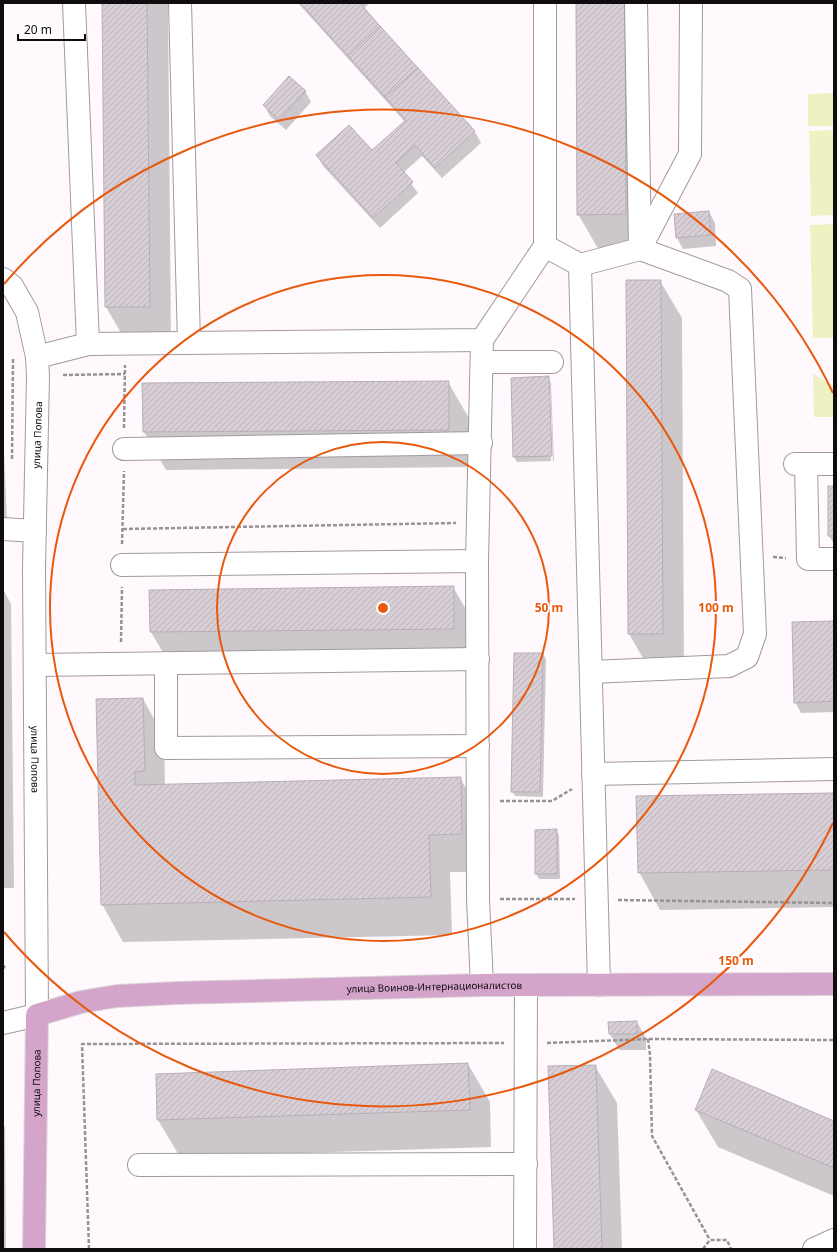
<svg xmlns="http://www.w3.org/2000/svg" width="837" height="1252" font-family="'Noto Sans',sans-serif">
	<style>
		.pitch { fill: #eef2c3 }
		.shadow { fill: #0003; fill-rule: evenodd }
		.building { fill: url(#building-hatch); stroke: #b8afb6 }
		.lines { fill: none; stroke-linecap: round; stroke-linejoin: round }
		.minor-casing { stroke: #a2999f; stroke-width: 24 }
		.major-casing { stroke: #d9d8d8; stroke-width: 24 }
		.path { stroke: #979295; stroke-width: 2.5; stroke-dasharray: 4 2; stroke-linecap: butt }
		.minor { stroke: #fff; stroke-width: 22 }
		.major { stroke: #d5a4cb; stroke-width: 22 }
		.ring { fill: none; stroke: #e8590c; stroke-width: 2 }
		.labels { text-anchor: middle; stroke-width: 4; stroke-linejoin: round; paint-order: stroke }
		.street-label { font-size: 10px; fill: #0f0b0e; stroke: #fff }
		.centre { fill: #e8590c; stroke: #fff; stroke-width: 2 }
		.ring-label { font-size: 12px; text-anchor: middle; font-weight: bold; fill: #e8590c; stroke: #fff; stroke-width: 4; stroke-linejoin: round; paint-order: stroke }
	</style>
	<defs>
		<pattern id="building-hatch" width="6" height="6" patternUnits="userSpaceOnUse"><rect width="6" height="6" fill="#d8ced5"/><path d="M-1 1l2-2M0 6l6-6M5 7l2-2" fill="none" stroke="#b8b0b6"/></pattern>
	</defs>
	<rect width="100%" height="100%" fill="#fff9fd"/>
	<g class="pitch">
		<path d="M834,93v33h-26v-32z"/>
		<path d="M834,130v85l-23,1 -2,-85z"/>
		<path d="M834,224v114h-21l-3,-113z"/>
		<path d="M813,374l21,12v31h-20z"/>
	</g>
	<g class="shadow">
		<path d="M103,3h65l3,341 -43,1 -22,-38z"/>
		<path d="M298,3h72l-7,6 112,123 6,11 -39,35 -20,-22 -19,17 15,20 -38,35 -57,-62 -6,-11 55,-3 33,-30z"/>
		<path d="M577,3h69l1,249h-47l-22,-38z"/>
		<path d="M305,91l6,11 -25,28 -16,-14 -6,-11z"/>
		<path d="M709,212l6,11 1,23 -33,3 -6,-11z"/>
		<path d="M627,281h33l22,37 2,354h-33l-22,-38z"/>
		<path d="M548,377l3,6 3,78 -37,1 -3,-5zM548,381h2l3,80h-2z"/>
		<path d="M448,382l22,38v47l-304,3 -22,-38v-48z"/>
		<path d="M3,426v1l4,94h-4z"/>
		<path d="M834,487v57l-5,-8z"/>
		<path d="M453,587l22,38 1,41 -303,4 -22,-38 -1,-41z"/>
		<path d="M3,589l8,15 3,284h-11z"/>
		<path d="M834,622v90l-33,1 -6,-11z"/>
		<path d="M543,654l3,5 -3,138 -28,-1 -3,-5z"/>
		<path d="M143,699l21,38 1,48 295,-7 22,38 1,56h-33l2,63 -329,7 -21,-38z"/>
		<path d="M834,794v113l-174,3 -21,-38z"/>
		<path d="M556,830l3,6 1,43h-21l-3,-5z"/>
		<path d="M637,1022l9,16v12h-27l-9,-16z"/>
		<path d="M468,1064l22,38 1,45 -311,10 -22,-37z"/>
		<path d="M595,1066l22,37 5,146h-67z"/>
		<path d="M696,1110l138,12v74l-116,-49z"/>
		<path d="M3,1124l2,3 1,122h-3z"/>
	</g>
	<g class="building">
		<path d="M102,3h45l3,304h-45z"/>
		<path d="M300,3h60l20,23 -32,30z"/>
		<path d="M576,3h49l1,211 -49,1z"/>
		<path d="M380,26l38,42 -33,29 -37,-41z"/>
		<path d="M418,68l57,63 -40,37 -20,-23 -19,18 17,19 -40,36 -57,-63 33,-30 23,25 34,-30 -21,-23z"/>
		<path d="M289,76l17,15 -27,29 -16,-15z"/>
		<path d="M709,211l2,24 -35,3 -2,-24z"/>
		<path d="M626,280h35l2,354h-35z"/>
		<path d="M549,376l3,80 -39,1 -2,-79z"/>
		<path d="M449,381v49l-306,2 -1,-49z"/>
		<rect x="828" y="486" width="6" height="50"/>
		<path d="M454,586v43l-304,3 -1,-42z"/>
		<path d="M834,621v80l-40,2 -2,-81z"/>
		<path d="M514,653h29l-3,139h-29z"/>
		<path d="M143,698l2,73 -10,1v13l326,-8 1,57 -33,1 2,62 -330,8 -5,-206z"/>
		<path d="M834,793v77l-196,3 -2,-77z"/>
		<path d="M557,829v45h-22v-44z"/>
		<path d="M637,1021v13h-28l-1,-12z"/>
		<path d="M468,1063l2,47 -313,10 -1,-46z"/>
		<path d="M596,1065l6,184h-48l-6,-183z"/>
		<path d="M712,1069l122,52v47l-139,-58z"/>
	</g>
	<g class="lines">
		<g class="minor-casing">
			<g id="minor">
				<path d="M74,3l14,341"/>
				<path d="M180,3l9,340"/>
				<path d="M545,3v243l35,19 60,-16 50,-95 1,-151"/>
				<path d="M580,265l19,720"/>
				<path id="s1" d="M3,279l9,7 15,26 10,45 1,19 -4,192 3,447 -34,8"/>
				<path d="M37,357l51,-13 394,-4 63,-94"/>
				<path d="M482,362h70"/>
				<path d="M124,449l357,-6"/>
				<path d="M795,464h39"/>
				<path d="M806,464l2,95h26"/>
				<path d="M3,529l32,2"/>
				<path d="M122,565l355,-4"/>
				<path d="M166,663v85l312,-2"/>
				<path d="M35,665l443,-6"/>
				<path d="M591,672l138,-6 18,-9 8,-23 -15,-345 -12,-8 -88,-32 -4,-246"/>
				<path d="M593,774l241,-5"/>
				<path d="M482,985l-4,-86 -1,-338 5,-221"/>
				<path d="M139,1165l387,-1"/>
				<path d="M525,1249l1,-264"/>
				<path d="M814,1249l20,-9"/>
			</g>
		</g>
		<g class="major-casing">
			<g id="major">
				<path id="s2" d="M34,1249l3,-234 44,-13 36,-6 60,-3 305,-8 352,-1"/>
			</g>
		</g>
		<g class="path">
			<path d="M63,375l62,-1"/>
			<path d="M124,428l1,-63"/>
			<path d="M12,459l1,-101"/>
			<path d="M123,529l333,-6"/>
			<path d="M122,544l2,-73"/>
			<path d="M773,557l13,1"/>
			<path d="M121,642l1,-55"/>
			<path d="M500,801h52l20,-12"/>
			<path d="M500,899h75"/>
			<path d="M618,900l216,3"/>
			<path d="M3,969l2,-4"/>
			<path d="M648,1039l2,16 2,81 58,104"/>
			<path d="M547,1043l101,-4 186,1"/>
			<path d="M89,1249l-7,-205 422,-1"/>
			<path d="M703,1249l7,-9h17l4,9"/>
		</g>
		<use href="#minor" class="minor"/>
		<use href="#major" class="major"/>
	</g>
	<g class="ring">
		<circle cx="383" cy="608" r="166"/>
		<circle cx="383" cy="608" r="333"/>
		<path d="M833 823A499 499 0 0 1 4 932M4 284A499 499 0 0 1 833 393"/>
	</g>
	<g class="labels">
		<g class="street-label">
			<text transform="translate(37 435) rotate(-88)" y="4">улица Попова</text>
			<text dy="4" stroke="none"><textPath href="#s1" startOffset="490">улица Попова</textPath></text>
			<text dy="4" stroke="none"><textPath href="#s2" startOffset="634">улица Воинов-Интернационалистов</textPath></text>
			<text dy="4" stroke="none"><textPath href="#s2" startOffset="166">улица Попова</textPath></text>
		</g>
	</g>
	<circle cx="383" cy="608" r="6" class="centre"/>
	<g class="ring-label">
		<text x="549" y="612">50 m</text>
		<text x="716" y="612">100 m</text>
		<text x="736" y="965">150 m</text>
	</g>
	<rect width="837" height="1252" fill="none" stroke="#0f0b0e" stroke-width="8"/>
	<path d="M18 34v6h67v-6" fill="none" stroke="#0f0b0e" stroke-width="2"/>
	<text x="24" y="34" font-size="12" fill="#0f0b0e" stroke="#ffffff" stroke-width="3" paint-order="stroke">20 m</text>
</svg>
